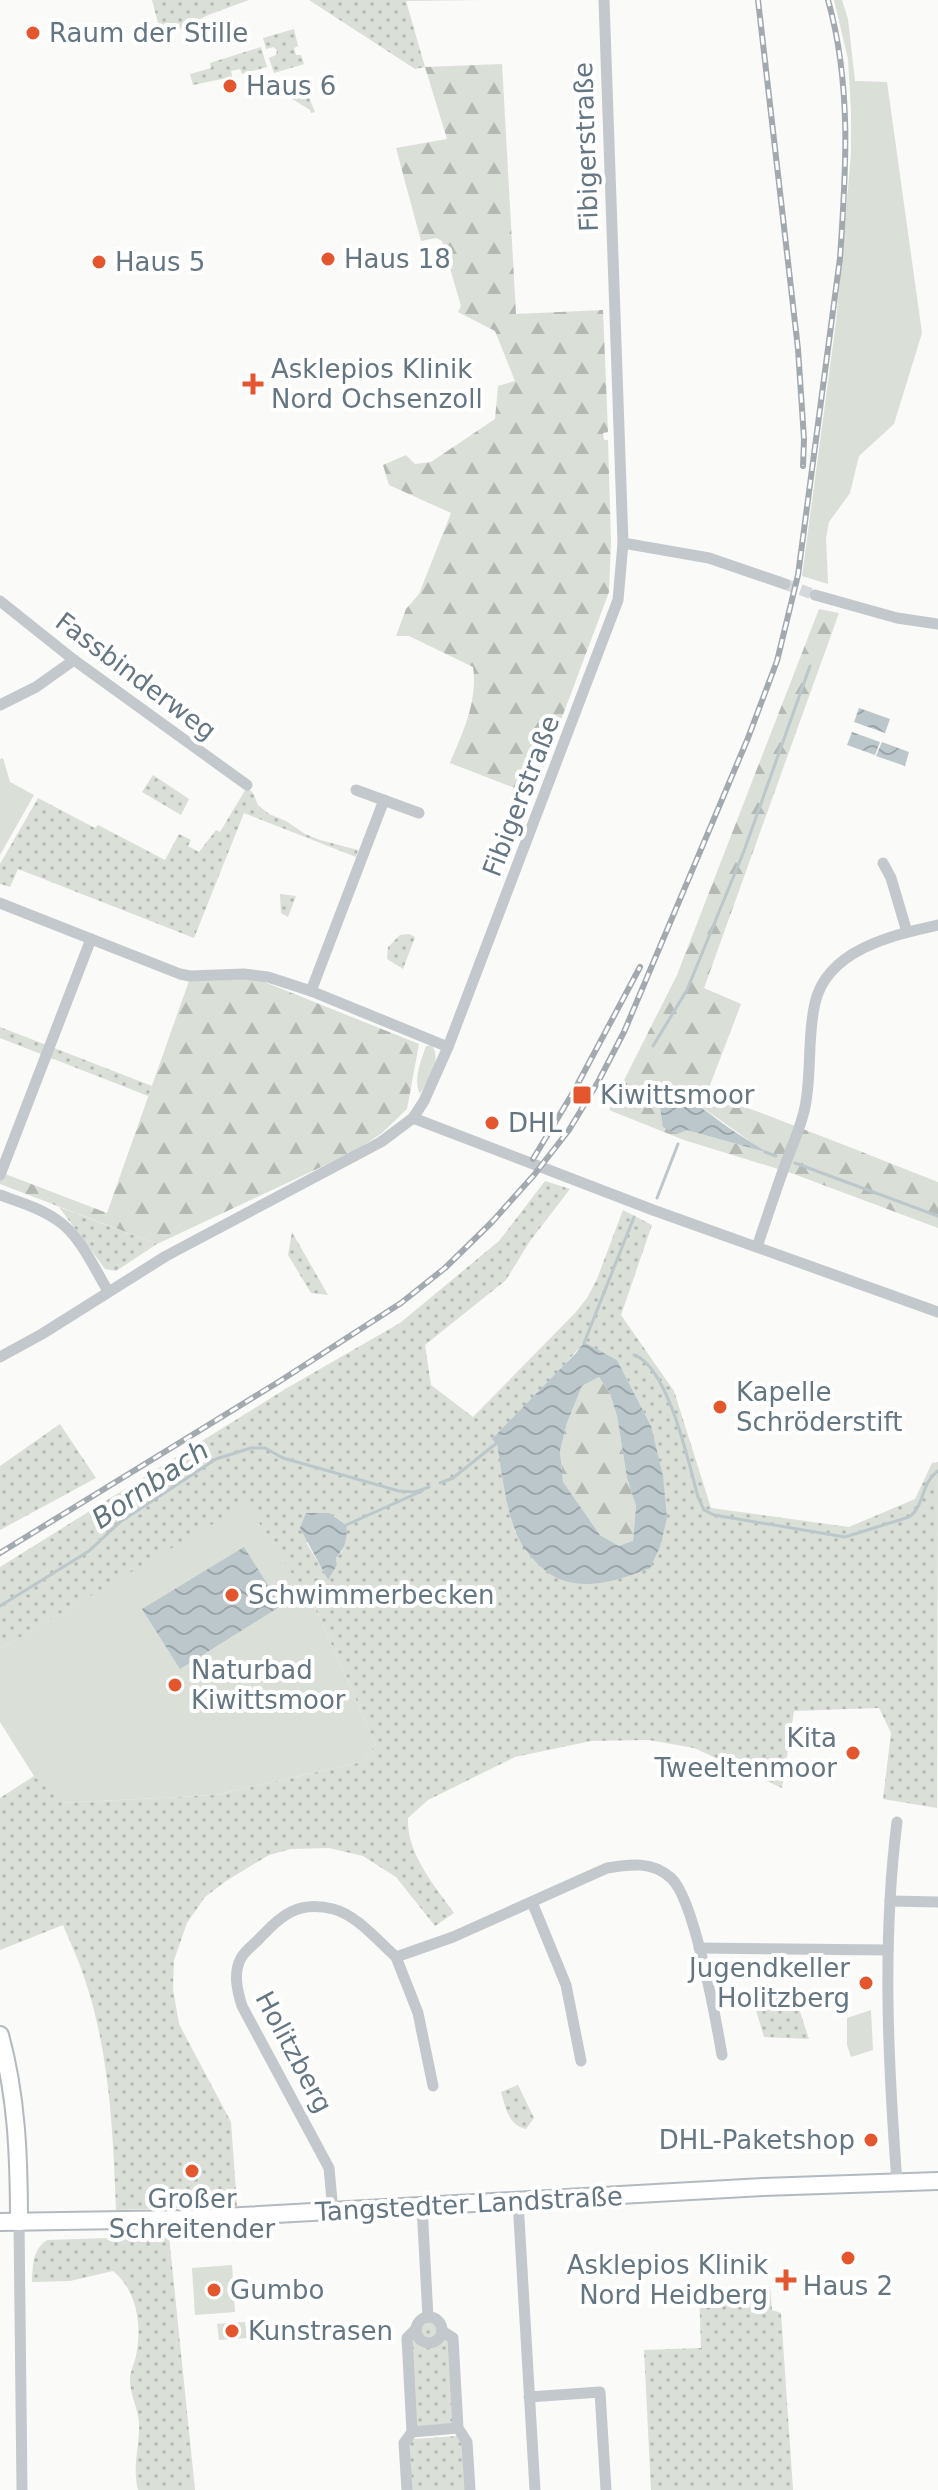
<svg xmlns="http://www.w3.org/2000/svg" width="938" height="2490" font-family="'DejaVu Sans',sans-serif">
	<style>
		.grass { fill: #dadfd7 }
		.forest { fill: url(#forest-firs); fill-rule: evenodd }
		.park { fill: url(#park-dots); fill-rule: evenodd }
		.water { fill: url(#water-waves); fill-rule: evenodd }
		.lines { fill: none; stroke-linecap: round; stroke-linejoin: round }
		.stream { stroke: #bbc7cb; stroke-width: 3 }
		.street-tunnel { stroke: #d5d9db; stroke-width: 11; stroke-dasharray: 11 5.5; stroke-linecap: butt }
		.secondary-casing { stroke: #b3babf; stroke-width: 20 }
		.street { stroke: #c3c8cc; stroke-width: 11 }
		.secondary { stroke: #fff; stroke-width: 16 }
		.rail-casing { stroke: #a2aab0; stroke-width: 6 }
		.rail { stroke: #fff; stroke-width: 3; stroke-dasharray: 9; stroke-linecap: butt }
		.poi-dot { fill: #e4572e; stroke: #fff; stroke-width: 3 }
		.labels { text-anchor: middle; stroke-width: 8; stroke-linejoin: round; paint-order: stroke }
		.poi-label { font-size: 26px; fill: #657683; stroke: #fff; text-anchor: start }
		.street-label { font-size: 26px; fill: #657683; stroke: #fff }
		.water-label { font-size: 28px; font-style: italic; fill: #60757c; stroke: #fff }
	</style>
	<defs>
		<pattern id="forest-firs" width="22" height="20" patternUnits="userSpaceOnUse" patternTransform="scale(2)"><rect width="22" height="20" fill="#dadfd7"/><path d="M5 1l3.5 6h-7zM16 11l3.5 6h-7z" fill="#b4b9b4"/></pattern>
		<pattern id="park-dots" width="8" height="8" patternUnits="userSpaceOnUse" patternTransform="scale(2)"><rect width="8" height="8" fill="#dadfd7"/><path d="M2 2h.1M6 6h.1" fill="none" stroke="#b4b9b4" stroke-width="1.8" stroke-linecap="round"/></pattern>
		<pattern id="water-waves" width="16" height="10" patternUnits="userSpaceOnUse" patternTransform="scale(2)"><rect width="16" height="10" fill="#bbc7cb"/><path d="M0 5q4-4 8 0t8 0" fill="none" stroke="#9ca6aa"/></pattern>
	</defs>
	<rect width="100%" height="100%" fill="#fafaf8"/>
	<g class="grass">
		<path d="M834,0h8l6,19 7,62 32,1 35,251 -28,91 -35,32 -9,37 -21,29 -3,16 2,46 -26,-8 34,-254 15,-168v-43l-3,-52z"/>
		<path d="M3,758l7,24 24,13 -34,60v-96z"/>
		<path d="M432,1045c10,17 -3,33 -12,49 -7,-15 1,-33 6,-48z"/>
		<path d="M247,1503l71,111 58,131 -14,17 -147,33 -154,8 -27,-27 -34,-54v-73z"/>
		<path d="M871,2010l2,40 -22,7 -4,-12v-27z"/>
		<path d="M232,2265l3,47 -40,3 -3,-47z"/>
		<path d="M245,2322l2,16 -28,2 -2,-16z"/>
	</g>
	<g class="forest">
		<path d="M502,64l14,250 87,-4 5,122 -5,1 1,7h4l3,102 -2,50 -76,203 -83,-32c13,-31 28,-62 23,-96l-64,-31h-13l10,-27 13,-15 32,-81 -62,-28 -6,-20 23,-10 9,9 16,-2 64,-43 3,-33 17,-5 -20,-50 -37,-19 3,-6 -19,-65 -6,-3 -15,3 -25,-93 51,-9 -22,-72z"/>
		<path d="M819,609l20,4 -135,375 37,16 -34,89c78,28 154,59 231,89v46l-147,-55 -107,-33 -75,-30 68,-135zM683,1096l16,9 66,47 -78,-22z"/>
		<path d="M257,979l162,65 -12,65 -25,24 -29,19 -196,92 -157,-60v-12l107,41 82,-232z"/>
		<path d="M599,1377l11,17 7,22 10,62 9,28 -3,36 -14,4 -19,-11 -37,-52 -3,-32 7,-28 15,-37z"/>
	</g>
	<g class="park">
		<path d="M152,0h97l-41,15 -46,23z"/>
		<path d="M309,0h172l-75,1 19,66 -10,2z"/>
		<path d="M294,29l4,17 -4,2 2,7h5l3,9 -30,9 -5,-15 7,-3 1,-5 -4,-3 -7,2 -3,-11z"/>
		<path d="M261,47l6,20 -25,7 -2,-5 -9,2 1,6 -39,8 -3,-11 21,-6 -1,-5z"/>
		<path d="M305,78l1,4 -3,1 12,29 -4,1 -1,-3 -32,-20 -1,-4z"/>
		<path d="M153,775l36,24 -8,16 -39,-23z"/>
		<path d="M247,787l6,6 5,12 11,9 17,7 19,13 15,6 38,10 -2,7 -112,-44 -50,125 -176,-69 -8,18 -10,-3v-20l38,-66 57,30 3,-3 67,35 14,-26 12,6 -3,6 11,6 17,-22 4,2z"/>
		<path d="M280,894l16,2 -8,21 -7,-4z"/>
		<path d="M409,934l6,3 -12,32 -16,-10 1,-12 12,-12z"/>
		<path d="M0,1027l152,59 -4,10 -148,-58z"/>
		<path d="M545,1181l25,8 -40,52 -24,39 -81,65 6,40 42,32 103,-105 11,-14 10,-19 26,-69 29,15 -31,90 53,76 37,117 138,19 66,-28 17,-36 6,-1 -1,346 -54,-9 8,-66 -12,-25 -85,3 -12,77 -88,-40 -45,-8 -58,1 -76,16 -87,43 -20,18c-2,35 27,68 46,95l-19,13 -39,-49 -33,-21 -34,-8 -38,1 -22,6 -43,26 -21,16 -18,26 -13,37 -1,29 6,35 52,98 6,84 -121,4c-3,-77 -6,-154 -30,-227 -6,-20 -15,-39 -23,-58l-63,25v-152l34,-22 28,27 153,-8 147,-33 14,-17 -58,-131 -71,-110 -247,145v-82l287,-179 113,-65 99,-82zM584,1342l33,18 34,66 -1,142 -135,-36 -18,-88zM306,1542l37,8 -7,8 1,7 -9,14z"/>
		<path d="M59,1207l98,37 -41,27 -11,-2z"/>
		<path d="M292,1232l36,63 -17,-2 -23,-38z"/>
		<path d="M60,1424l36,54 -96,52v-64z"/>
		<path d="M791,1992c9,16 12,30 18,47l-45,-2 -10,-33z"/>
		<path d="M518,2085l16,33 -8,11c-18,-4 -20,-21 -25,-37z"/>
		<path d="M169,2236l26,254h-57c-6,-23 2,-44 1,-67 -1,-15 -9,-28 -9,-43 0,-8 4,-16 6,-24 6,-29 2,-65 -23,-85l-43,10 -38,1c1,-16 0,-32 15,-42z"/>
		<path d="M770,2287l2,23 9,3 12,177h-142l-7,-140 57,-2 -2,-59z"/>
		<circle cx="429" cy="2331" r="11"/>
		<path d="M444,2332l5,6 6,89 -39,2 -6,-89 5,-7c5,9 10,12 19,11z"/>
		<path d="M457,2436l6,6 3,48h-54l-3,-47 4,-4z"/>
	</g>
	<g class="water">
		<path d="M859,708l31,11 -5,14 -31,-11z"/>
		<path d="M852,732l28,10 -5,13 -28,-10z"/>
		<path d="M882,742l27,10 -4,14 -29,-10z"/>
		<path d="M669,1095c24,2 37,17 56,30 14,10 29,19 43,28l-81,-23 -10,4 -14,-7 -3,-20z"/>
		<path d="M584,1342l33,18 34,66 12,50 4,42 -7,29 -10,21c-40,16 -83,29 -115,-7 -8,-8 -16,-20 -20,-31 -10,-27 -13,-58 -18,-86l-5,-5 84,-86zM599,1377l11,17 7,22 10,62 9,28 -3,35 -14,5 -19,-11 -37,-53 -3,-31 7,-28 15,-37z"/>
		<path d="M306,1513h23l17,12c2,15 -1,22 -10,33l1,7 -9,15 -28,-52z"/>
		<path d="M244,1547l37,59 -101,63 -38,-60z"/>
	</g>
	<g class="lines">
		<g class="stream">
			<path d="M653,1046l34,-56 57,-139 66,-185"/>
			<path d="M765,1152l11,4"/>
			<path d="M795,1163l143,53"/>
			<path d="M657,1198l21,-54"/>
			<path d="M584,1343l50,-126"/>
			<path d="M634,1355c34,11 55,109 64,142l6,13 10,5 131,22 64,-20c16,-11 12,-35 29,-46"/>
			<path d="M440,1483l13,-5 45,-36"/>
			<path d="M346,1525l76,-34"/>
			<path d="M0,1606l89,-55 31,-29 96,-63 35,-11h14l18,10 116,33 16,1 14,-5"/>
		</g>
		<path class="street-tunnel" d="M785,584l30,11"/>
		<g class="secondary-casing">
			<g id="secondary">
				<path d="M0,2035c17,62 19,124 19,187"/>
				<path d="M0,2222l187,-3 576,-32 175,-6"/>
			</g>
		</g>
		<g class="street">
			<path d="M623,543l86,15 76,26"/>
			<path d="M815,595l82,23 41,6"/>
			<path d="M0,601l74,59 173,125"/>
			<path d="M0,705l36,-18 38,-27"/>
			<path d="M356,790l63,23"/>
			<path d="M883,863l8,15 16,54"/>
			<path d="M0,903l180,71 10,2 54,-2 24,3 43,14 137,56"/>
			<path d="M311,991l73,-191"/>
			<path d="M413,1118l240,92 285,102"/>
			<path d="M0,1175l91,-236"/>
			<path d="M0,1195c19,7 40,13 57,25 23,15 37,48 51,71"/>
			<path d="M757,1247c9,-27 18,-54 28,-82 7,-19 16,-38 20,-58 7,-34 2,-70 10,-104 12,-53 77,-68 123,-78"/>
			<path d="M0,1357l42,-23 124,-78 215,-114 32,-24 11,-17 24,-54 170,-447 5,-57 -19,-543"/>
			<path d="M897,1822c-15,119 -9,240 0,360"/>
			<path d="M890,1901l48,1"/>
			<path d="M532,1902l34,83 15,76"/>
			<path d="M699,1948l189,2"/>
			<path d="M396,1957l22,56 15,73"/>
			<path d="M518,2201l17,289"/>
			<path d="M422,2206l6,111"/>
			<path d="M333,2211l-4,-43 -87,-162c-5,-16 -9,-33 -1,-48 4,-7 12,-13 17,-18 23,-24 39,-40 75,-31 24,6 45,32 63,48l57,-20 154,-69c23,-4 46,-7 64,10 23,20 45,142 51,177"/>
			<path d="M19,2222l3,268"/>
			<circle cx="429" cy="2330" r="13"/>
			<path d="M442,2331l11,7 5,90 9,14 3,48"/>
			<path d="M529,2397l71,-5 6,98"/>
			<path d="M412,2432l46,-4"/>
			<path d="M407,2490l-3,-47 8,-11 -5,-94 9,-9"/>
		</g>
		<use href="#secondary" class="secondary"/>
		<g class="rail-casing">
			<g id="rail">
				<path d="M758,0l40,349 6,90 -1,27"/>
				<path d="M533,1159l41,-68 66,-124"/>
				<path d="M0,1553l280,-172 121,-78 44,-35 47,-46 42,-47 35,-45 29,-48 26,-50 124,-294 29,-77 21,-86 42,-317c6,-86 12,-173 -12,-258"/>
			</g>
		</g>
		<use href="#rail" class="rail"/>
	</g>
	<g class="poi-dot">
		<circle cx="33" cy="33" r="8"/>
		<circle cx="230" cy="86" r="8"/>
		<circle cx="328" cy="259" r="8"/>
		<circle cx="99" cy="262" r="8"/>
		<path d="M249 372h8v8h8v8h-8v8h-8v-8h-8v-8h8z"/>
		<rect x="572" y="1085" width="20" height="20" rx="4"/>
		<circle cx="492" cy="1123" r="8"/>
		<circle cx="720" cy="1407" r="8"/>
		<circle cx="232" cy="1595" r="8"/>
		<circle cx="175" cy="1685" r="8"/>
		<circle cx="853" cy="1753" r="8"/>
		<circle cx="866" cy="1983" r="8"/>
		<circle cx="871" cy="2140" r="8"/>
		<circle cx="192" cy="2171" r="8"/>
		<circle cx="848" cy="2258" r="8"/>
		<path d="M782 2268h8v8h8v8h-8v8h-8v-8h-8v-8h8z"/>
		<circle cx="214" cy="2290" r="8"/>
		<circle cx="232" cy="2331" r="8"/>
	</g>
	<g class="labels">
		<g class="poi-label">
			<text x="49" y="42">Raum der Stille</text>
			<text x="246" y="95">Haus 6</text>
			<text x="344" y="268">Haus 18</text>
			<text x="115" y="271">Haus 5</text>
			<text x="271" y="378">Asklepios Klinik<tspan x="271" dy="30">Nord Ochsenzoll</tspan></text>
			<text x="600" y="1104">Kiwittsmoor</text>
			<text x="508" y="1132">DHL</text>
			<text x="736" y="1401">Kapelle<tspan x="736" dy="30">Schröderstift</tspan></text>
			<text x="248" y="1604">Schwimmerbecken</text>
			<text x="191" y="1679">Naturbad<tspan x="191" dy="30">Kiwittsmoor</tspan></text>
			<text x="837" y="1747" text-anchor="end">Kita<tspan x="837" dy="30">Tweeltenmoor</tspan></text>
			<text x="850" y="1977" text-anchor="end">Jugendkeller<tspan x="850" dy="30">Holitzberg</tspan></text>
			<text x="855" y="2149" text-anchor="end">DHL-Paketshop</text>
			<text x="192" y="2208" text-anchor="middle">Großer<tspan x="192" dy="30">Schreitender</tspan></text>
			<text x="768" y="2274" text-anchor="end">Asklepios Klinik<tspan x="768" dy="30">Nord Heidberg</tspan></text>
			<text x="848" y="2295" text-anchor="middle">Haus 2</text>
			<text x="230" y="2299">Gumbo</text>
			<text x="248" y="2340">Kunstrasen</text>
		</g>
		<g class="street-label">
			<text transform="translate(586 147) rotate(-92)" y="9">Fibigerstraße</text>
			<text transform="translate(136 676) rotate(37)" y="9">Fassbinderweg</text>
			<text transform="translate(521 796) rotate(-69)" y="9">Fibigerstraße</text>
			<text transform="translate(294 2052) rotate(62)" y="9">Holitzberg</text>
			<text transform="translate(469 2204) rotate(-3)" y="9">Tangstedter Landstraße</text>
		</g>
		<g class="water-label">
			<text transform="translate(150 1484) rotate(-34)" y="10">Bornbach</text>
		</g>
	</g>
</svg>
